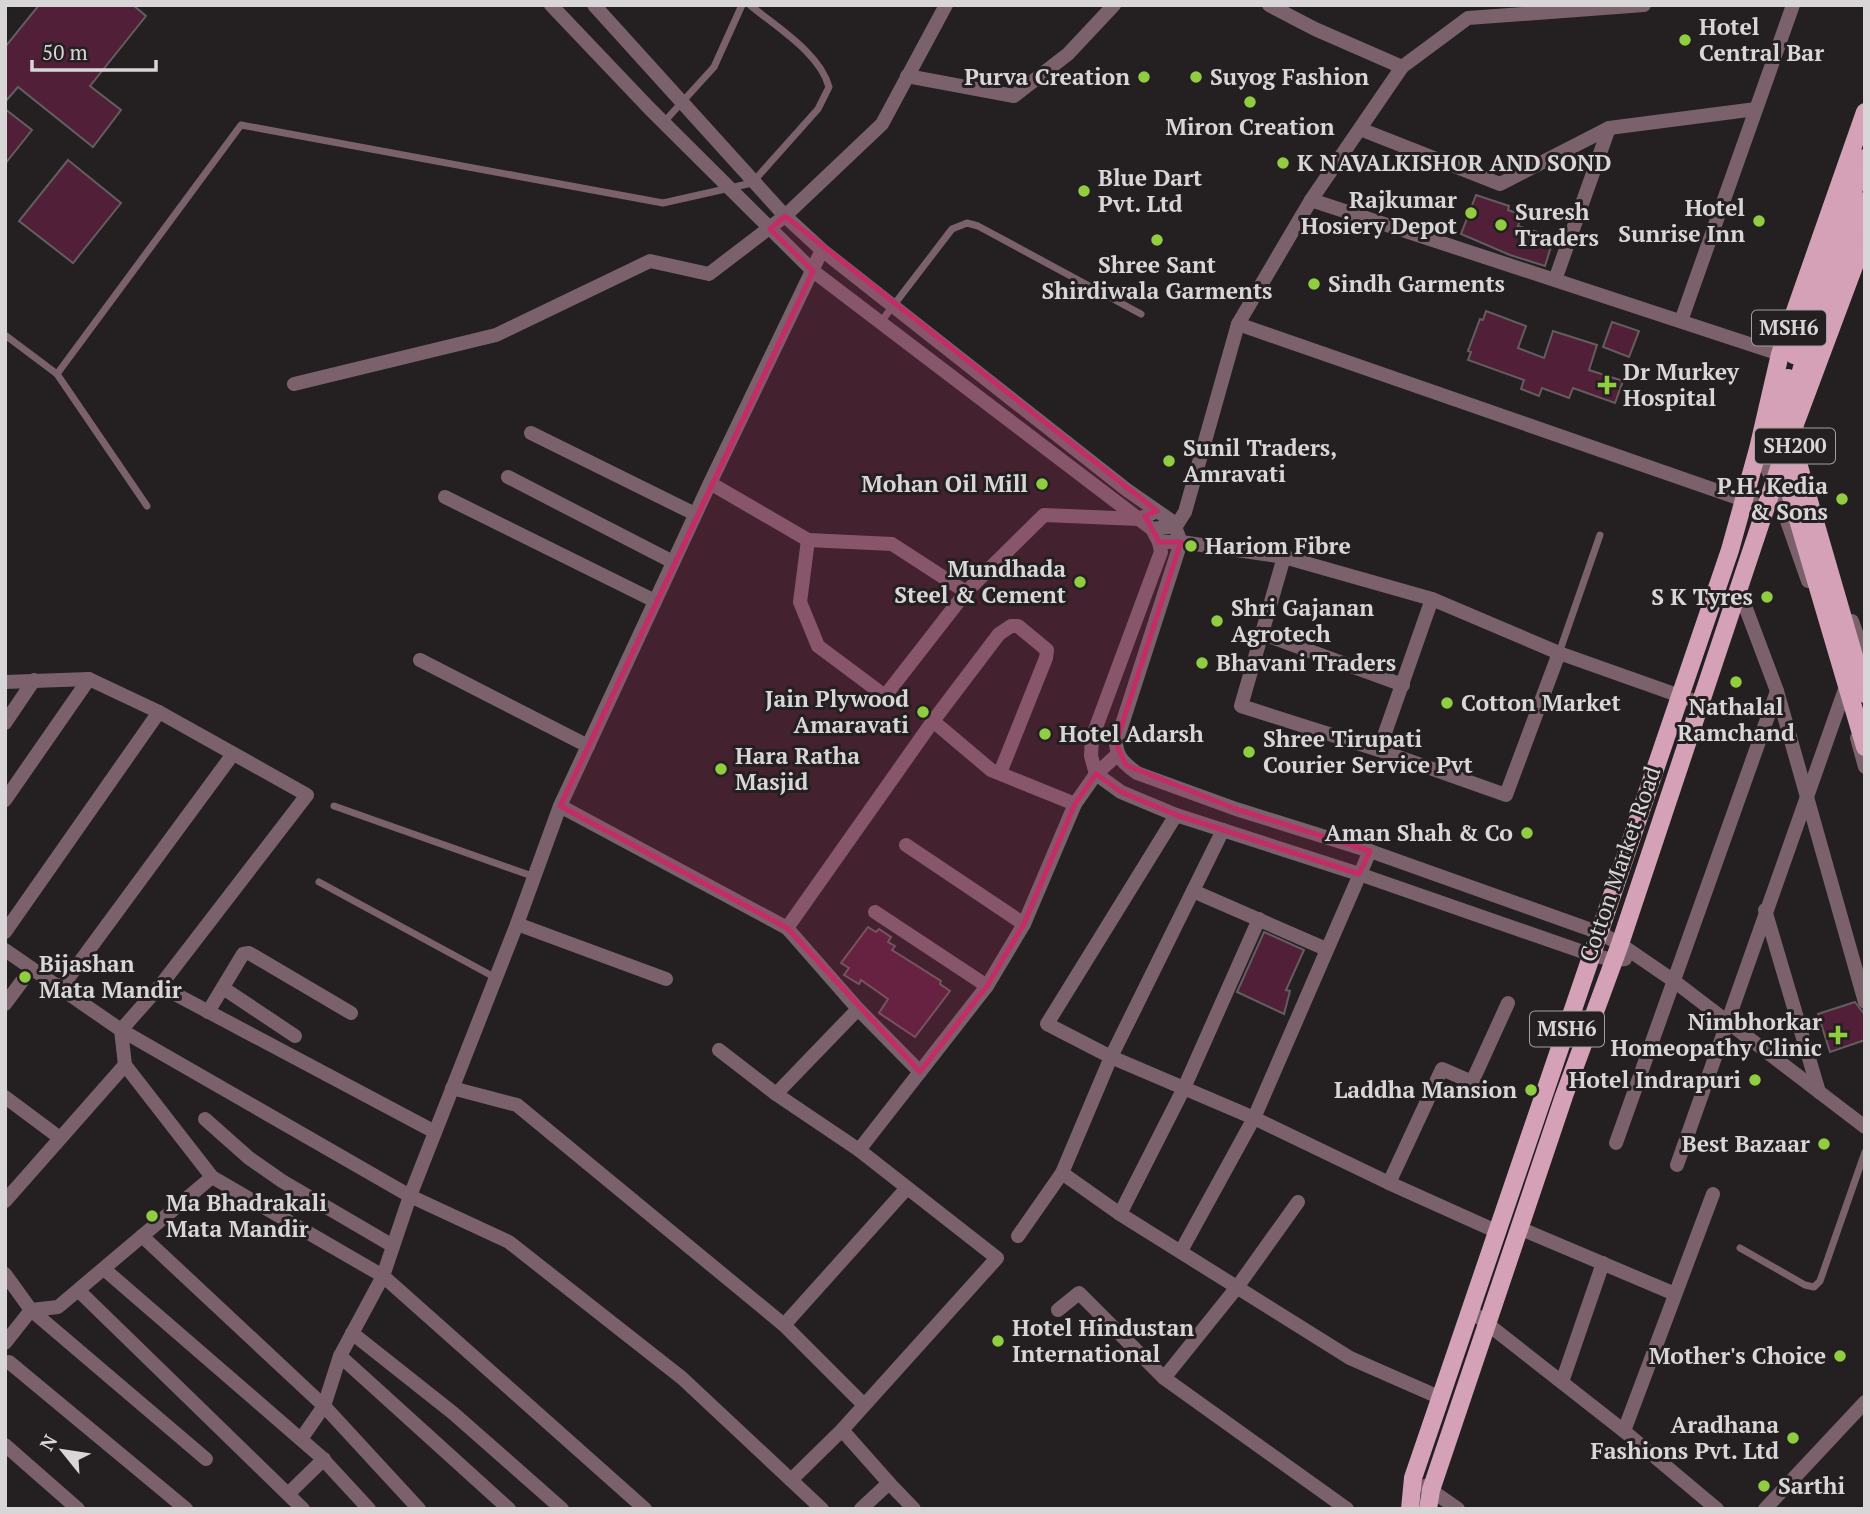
<svg xmlns="http://www.w3.org/2000/svg" width="1870" height="1514" font-family="'PT Serif',serif">
	<style>
		.building { fill: #512038; stroke: #635d5f; stroke-width: 2 }
		.lines { fill: none; stroke-linecap: round; stroke-linejoin: round }
		.service { stroke: #7a616b; stroke-width: 7 }
		.minor { stroke: #7a616b; stroke-width: 14 }
		.tertiary { stroke: #7a616b; stroke-width: 14 }
		.primary { stroke: #d5a1b7; stroke-width: 18 }
		.primary-bridge { stroke: #d5a1b7; stroke-width: 18 }
		.marked { fill: #c42b67; fill-opacity: 0.2; stroke: #c42b67; stroke-width: 5; stroke-linejoin: round }
		.poi-dot { fill: #90cd41; stroke: #241f21; stroke-width: 2.5 }
		.labels { text-anchor: middle; stroke-width: 6; stroke-linejoin: round; paint-order: stroke }
		.shield { fill: #241f21; stroke: #a39fa0; stroke-width: 2 }
		.shield-label { font-size: 21px; font-weight: bold; fill: #d9d6d7 }
		.poi-label { font-size: 23px; font-weight: bold; fill: #d9d6d7; stroke: #241f21; text-anchor: start }
		.street-label { font-size: 23px; fill: #d9d6d7; stroke: #241f21 }
	</style>
	<rect width="100%" height="100%" fill="#241f21"/>
	<g class="building">
		<path d="M39,5h94l13,11 -56,70 31,24 -28,37 -75,-60 -13,15v-55z"/>
		<path d="M5,109l27,21 -27,34z"/>
		<path d="M68,160l53,43 -48,60 -54,-42z"/>
		<path d="M1476,195l33,11 -1,4 14,5 -4,11 36,11 -9,29 -35,-11 -49,-21z"/>
		<path d="M1486,311l40,15 -8,22 26,10 9,-27 44,14 -8,25 34,11 -8,22 -42,-15 -4,10 -27,-10 -3,8 -18,-7 3,-9 -56,-20 3,-8 -3,-1 12,-32 3,1z"/>
		<path d="M1612,322l27,9 -10,26 -26,-10z"/>
		<path d="M868,927l8,5 3,-3 12,8 -3,5 7,4 -3,4 49,31 -1,3 10,7 -35,46 -36,-24 9,-14 -27,-19 -2,4 -15,-9 5,-7 -8,-5z"/>
		<path d="M1264,932l40,18 -18,40 4,1 -6,23 -47,-22z"/>
		<path d="M1855,1002l10,13v25l-35,12 -12,-38z"/>
	</g>
	<g class="lines">
		<g class="service">
			<path d="M664,122l50,-55 28,-62"/>
			<path d="M880,323l72,-94 15,-6 11,3 163,88"/>
			<path d="M5,335l52,39 90,132"/>
			<path d="M57,374l184,-249 422,78 89,-20 66,-74 11,-22c-9,-34 -53,-60 -79,-82"/>
			<path d="M1559,653l41,-118"/>
			<path d="M334,806l201,71"/>
			<path d="M319,882l177,96"/>
			<path d="M1740,1248l65,37 9,2 6,-6 45,-129"/>
		</g>
		<g class="minor">
			<path d="M1269,5l46,24 87,38"/>
			<path d="M907,76l107,20 54,-42 46,-49"/>
			<path d="M1360,129l140,55 109,-56 147,-19"/>
			<path d="M1311,200l469,154"/>
			<path d="M1555,280l54,-152"/>
			<path d="M1681,321l112,-316"/>
			<path d="M1238,324l526,183"/>
			<path d="M294,384l202,-49 154,-74 59,13 76,-58 97,-92 64,-119"/>
			<path d="M531,433l164,81"/>
			<path d="M508,477l165,85"/>
			<path d="M710,483l98,57 -8,62 18,44 67,50 81,-104 78,-77 95,4 18,-8"/>
			<path d="M445,497l210,104"/>
			<path d="M1152,529l24,-3 9,-14 53,-188 73,-124 91,-133 66,-49 176,-13"/>
			<path d="M808,540l84,4 74,48"/>
			<path d="M1159,542h22l103,15 148,42 127,54 141,50"/>
			<path d="M1284,557l-43,149 138,44 127,45 53,-142"/>
			<path d="M1739,590l38,101 88,311"/>
			<path d="M1263,634l140,51"/>
			<path d="M420,660l168,86"/>
			<path d="M5,682l84,-3 70,33 148,83 -147,191 -39,44 4,35 87,112 171,99 262,233"/>
			<path d="M933,721l58,49 84,34"/>
			<path d="M5,723l29,-43"/>
			<path d="M1379,750l53,-151"/>
			<path d="M5,800l84,-121"/>
			<path d="M560,806l227,122 146,-207 66,-87 12,-8h7l29,24 -1,8 -46,115"/>
			<path d="M1176,815l-129,209 64,33 143,61 135,65 109,49"/>
			<path d="M1223,830l-112,227 -49,116 58,41 230,144 91,40"/>
			<path d="M906,845l118,79"/>
			<path d="M1193,891l133,58"/>
			<path d="M1765,910l54,182"/>
			<path d="M875,912l112,74"/>
			<path d="M517,924l149,55"/>
			<path d="M787,928l71,81"/>
			<path d="M5,932l154,-220"/>
			<path d="M5,950l116,80 289,166 99,46 173,136 140,131"/>
			<path d="M160,986l275,146"/>
			<path d="M223,988l72,48"/>
			<path d="M60,989l173,-235"/>
			<path d="M5,1004l26,-35"/>
			<path d="M208,1012l35,-58 6,-1 102,60"/>
			<path d="M719,1050l57,44 82,-85 62,63"/>
			<path d="M452,1088l65,17 267,220 80,80"/>
			<path d="M776,1094l83,56 138,108 -155,172 47,53"/>
			<path d="M5,1097l55,41"/>
			<path d="M205,1119l44,39 33,23 111,65"/>
			<path d="M1616,1143l161,-452"/>
			<path d="M859,1150l128,-164 37,-62 51,-120 21,-30 21,-19"/>
			<path d="M1677,1165l167,-473"/>
			<path d="M1389,1183l53,-114 30,13 36,-79"/>
			<path d="M5,1201l120,-136"/>
			<path d="M1120,1214l64,-126 75,-169"/>
			<path d="M1519,1228l156,66"/>
			<path d="M142,1236l182,170 95,103"/>
			<path d="M1018,1236l44,-63"/>
			<path d="M1181,1251l73,-133 116,-267"/>
			<path d="M104,1269l216,187 49,53"/>
			<path d="M5,1274l26,36 175,149"/>
			<path d="M79,1291l224,218"/>
			<path d="M1058,1310l21,-17 85,85 183,131"/>
			<path d="M1471,1311l153,120 93,78"/>
			<path d="M784,1325l123,-137"/>
			<path d="M352,1333l101,80 109,96"/>
			<path d="M5,1343l26,-33 27,-3 154,-130"/>
			<path d="M340,1356l169,153"/>
			<path d="M9,1362l177,147"/>
			<path d="M1164,1378l74,-92 60,-84"/>
			<path d="M1562,1382l41,-119"/>
			<path d="M1624,1431l89,-237"/>
			<path d="M301,1439l23,-33 16,-50 43,-80 27,-80 107,-272 43,-118 150,-323 112,-233"/>
			<path d="M5,1445l73,64"/>
			<path d="M791,1480l51,-50"/>
			<path d="M1425,1486l33,23"/>
			<path d="M288,1494l36,-35"/>
			<path d="M861,1509l28,-26 25,26"/>
		</g>
		<g class="tertiary">
			<path d="M551,5l98,103 164,163 339,258 7,13 2,10 -69,186 -1,18 5,18 25,18 55,23 183,59 233,81 22,5 11,-1"/>
			<path d="M594,5l191,211 37,34 305,240 46,32 8,20 -65,201c1,15 9,21 21,30l99,36 134,42 230,82 20,11 54,37 191,146"/>
			<path d="M1758,449l15,32 35,100"/>
			<path d="M1852,621l13,37"/>
			<path d="M1857,738l8,29"/>
			<path d="M1765,1509l100,-107"/>
		</g>
		<g class="primary">
			<path d="M1794,355l71,-197"/>
			<path d="M1795,424l70,-187"/>
			<path d="M1410,1509l3,-31 317,-928 28,-101 22,-95 85,-242"/>
			<path d="M1428,1509l3,-19 133,-394 56,-152 164,-491"/>
		</g>
		<g class="primary-bridge">
			<path d="M1865,201l-61,159 -9,33 -2,23 5,47 67,231"/>
			<path d="M1788,378c-10,38 -10,63 -2,101l79,268"/>
		</g>
	</g>
	<path class="marked" d="M785,216l372,295 -12,5 14,26h22l-65,201 10,22 110,44 134,42 -11,23 -183,-59 -55,-23 -25,-18 -21,30 -51,120 -37,62 -67,86 -133,-144 -227,-122 253,-535 -43,-42z"/>
	<g class="poi-dot">
		<circle cx="1685" cy="40" r="7"/>
		<circle cx="1144" cy="77" r="7"/>
		<circle cx="1196" cy="77" r="7"/>
		<circle cx="1250" cy="102" r="7"/>
		<circle cx="1283" cy="163" r="7"/>
		<circle cx="1084" cy="191" r="7"/>
		<circle cx="1471" cy="213" r="7"/>
		<circle cx="1759" cy="221" r="7"/>
		<circle cx="1501" cy="225" r="7"/>
		<circle cx="1157" cy="240" r="7"/>
		<circle cx="1314" cy="284" r="7"/>
		<path d="M1603.5 374.5h7v7h7v7h-7v7h-7v-7h-7v-7h7z"/>
		<circle cx="1169" cy="461" r="7"/>
		<circle cx="1042" cy="484" r="7"/>
		<circle cx="1842" cy="499" r="7"/>
		<circle cx="1191" cy="546" r="7"/>
		<circle cx="1080" cy="582" r="7"/>
		<circle cx="1767" cy="597" r="7"/>
		<circle cx="1217" cy="621" r="7"/>
		<circle cx="1202" cy="663" r="7"/>
		<circle cx="1736" cy="682" r="7"/>
		<circle cx="1447" cy="703" r="7"/>
		<circle cx="923" cy="712" r="7"/>
		<circle cx="1045" cy="734" r="7"/>
		<circle cx="1249" cy="752" r="7"/>
		<circle cx="721" cy="769" r="7"/>
		<circle cx="1527" cy="833" r="7"/>
		<circle cx="25" cy="977" r="7"/>
		<path d="M1834.5 1024.5h7v7h7v7h-7v7h-7v-7h-7v-7h7z"/>
		<circle cx="1755" cy="1080" r="7"/>
		<circle cx="1531" cy="1090" r="7"/>
		<circle cx="1824" cy="1144" r="7"/>
		<circle cx="152" cy="1216" r="7"/>
		<circle cx="998" cy="1341" r="7"/>
		<circle cx="1840" cy="1356" r="7"/>
		<circle cx="1793" cy="1438" r="7"/>
		<circle cx="1764" cy="1486" r="7"/>
	</g>
	<g class="labels">
		<g class="shield">
			<rect x="1752" y="310.5" width="74" height="35" rx="5"/>
			<rect x="1755" y="428.5" width="80" height="35" rx="5"/>
			<rect x="1530" y="1011.5" width="74" height="35" rx="5"/>
		</g>
		<g class="shield-label">
			<text x="1789" y="335">MSH6</text>
			<text x="1795" y="453">SH200</text>
			<text x="1567" y="1036">MSH6</text>
		</g>
		<g class="poi-label">
			<text x="1699" y="35">Hotel<tspan x="1699" dy="26">Central Bar</tspan></text>
			<text x="1130" y="85" text-anchor="end">Purva Creation</text>
			<text x="1210" y="85">Suyog Fashion</text>
			<text x="1250" y="135" text-anchor="middle">Miron Creation</text>
			<text x="1297" y="171">K NAVALKISHOR AND SOND</text>
			<text x="1098" y="186">Blue Dart<tspan x="1098" dy="26">Pvt. Ltd</tspan></text>
			<text x="1457" y="208" text-anchor="end">Rajkumar<tspan x="1457" dy="26">Hosiery Depot</tspan></text>
			<text x="1745" y="216" text-anchor="end">Hotel<tspan x="1745" dy="26">Sunrise Inn</tspan></text>
			<text x="1515" y="220">Suresh<tspan x="1515" dy="26">Traders</tspan></text>
			<text x="1157" y="273" text-anchor="middle">Shree Sant<tspan x="1157" dy="26">Shirdiwala Garments</tspan></text>
			<text x="1328" y="292">Sindh Garments</text>
			<text x="1623" y="380">Dr Murkey<tspan x="1623" dy="26">Hospital</tspan></text>
			<text x="1183" y="456">Sunil Traders,<tspan x="1183" dy="26">Amravati</tspan></text>
			<text x="1028" y="492" text-anchor="end">Mohan Oil Mill</text>
			<text x="1828" y="494" text-anchor="end">P.H. Kedia<tspan x="1828" dy="26">&amp; Sons</tspan></text>
			<text x="1205" y="554">Hariom Fibre</text>
			<text x="1066" y="577" text-anchor="end">Mundhada<tspan x="1066" dy="26">Steel &amp; Cement</tspan></text>
			<text x="1753" y="605" text-anchor="end">S K Tyres</text>
			<text x="1231" y="616">Shri Gajanan<tspan x="1231" dy="26">Agrotech</tspan></text>
			<text x="1216" y="671">Bhavani Traders</text>
			<text x="909" y="707" text-anchor="end">Jain Plywood<tspan x="909" dy="26">Amaravati</tspan></text>
			<text x="1461" y="711">Cotton Market</text>
			<text x="1736" y="715" text-anchor="middle">Nathalal<tspan x="1736" dy="26">Ramchand</tspan></text>
			<text x="1059" y="742">Hotel Adarsh</text>
			<text x="1263" y="747">Shree Tirupati<tspan x="1263" dy="26">Courier Service Pvt</tspan></text>
			<text x="735" y="764">Hara Ratha<tspan x="735" dy="26">Masjid</tspan></text>
			<text x="1513" y="841" text-anchor="end">Aman Shah &amp; Co</text>
			<text x="39" y="972">Bijashan<tspan x="39" dy="26">Mata Mandir</tspan></text>
			<text x="1822" y="1030" text-anchor="end">Nimbhorkar<tspan x="1822" dy="26">Homeopathy Clinic</tspan></text>
			<text x="1741" y="1088" text-anchor="end">Hotel Indrapuri</text>
			<text x="1517" y="1098" text-anchor="end">Laddha Mansion</text>
			<text x="1810" y="1152" text-anchor="end">Best Bazaar</text>
			<text x="166" y="1211">Ma Bhadrakali<tspan x="166" dy="26">Mata Mandir</tspan></text>
			<text x="1012" y="1336">Hotel Hindustan<tspan x="1012" dy="26">International</tspan></text>
			<text x="1826" y="1364" text-anchor="end">Mother's Choice</text>
			<text x="1779" y="1433" text-anchor="end">Aradhana<tspan x="1779" dy="26">Fashions Pvt. Ltd</tspan></text>
			<text x="1778" y="1494">Sarthi</text>
		</g>
		<g class="street-label">
			<text transform="translate(1620 864) rotate(-71)" y="8">Cotton Market Road</text>
		</g>
	</g>
	<rect width="1870" height="1514" fill="none" stroke="#d9d6d7" stroke-width="14"/>
	<g transform="translate(63 1451) rotate(300)" stroke="#241f21" stroke-width="5" paint-order="stroke">
	<path d="M0-5L12 26L0 18L-12 26Z" fill="#d9d6d7"/>
	<text y="-10" font-size="19" font-weight="bold" text-anchor="middle" fill="#d9d6d7">N</text>
	</g>
	<path d="M32 60v10h124v-10" fill="none" stroke="#d9d6d7" stroke-width="3.5"/>
	<text x="42" y="60" font-size="21" fill="#d9d6d7" stroke="#241f21" stroke-width="5" paint-order="stroke">50 m</text>
</svg>
